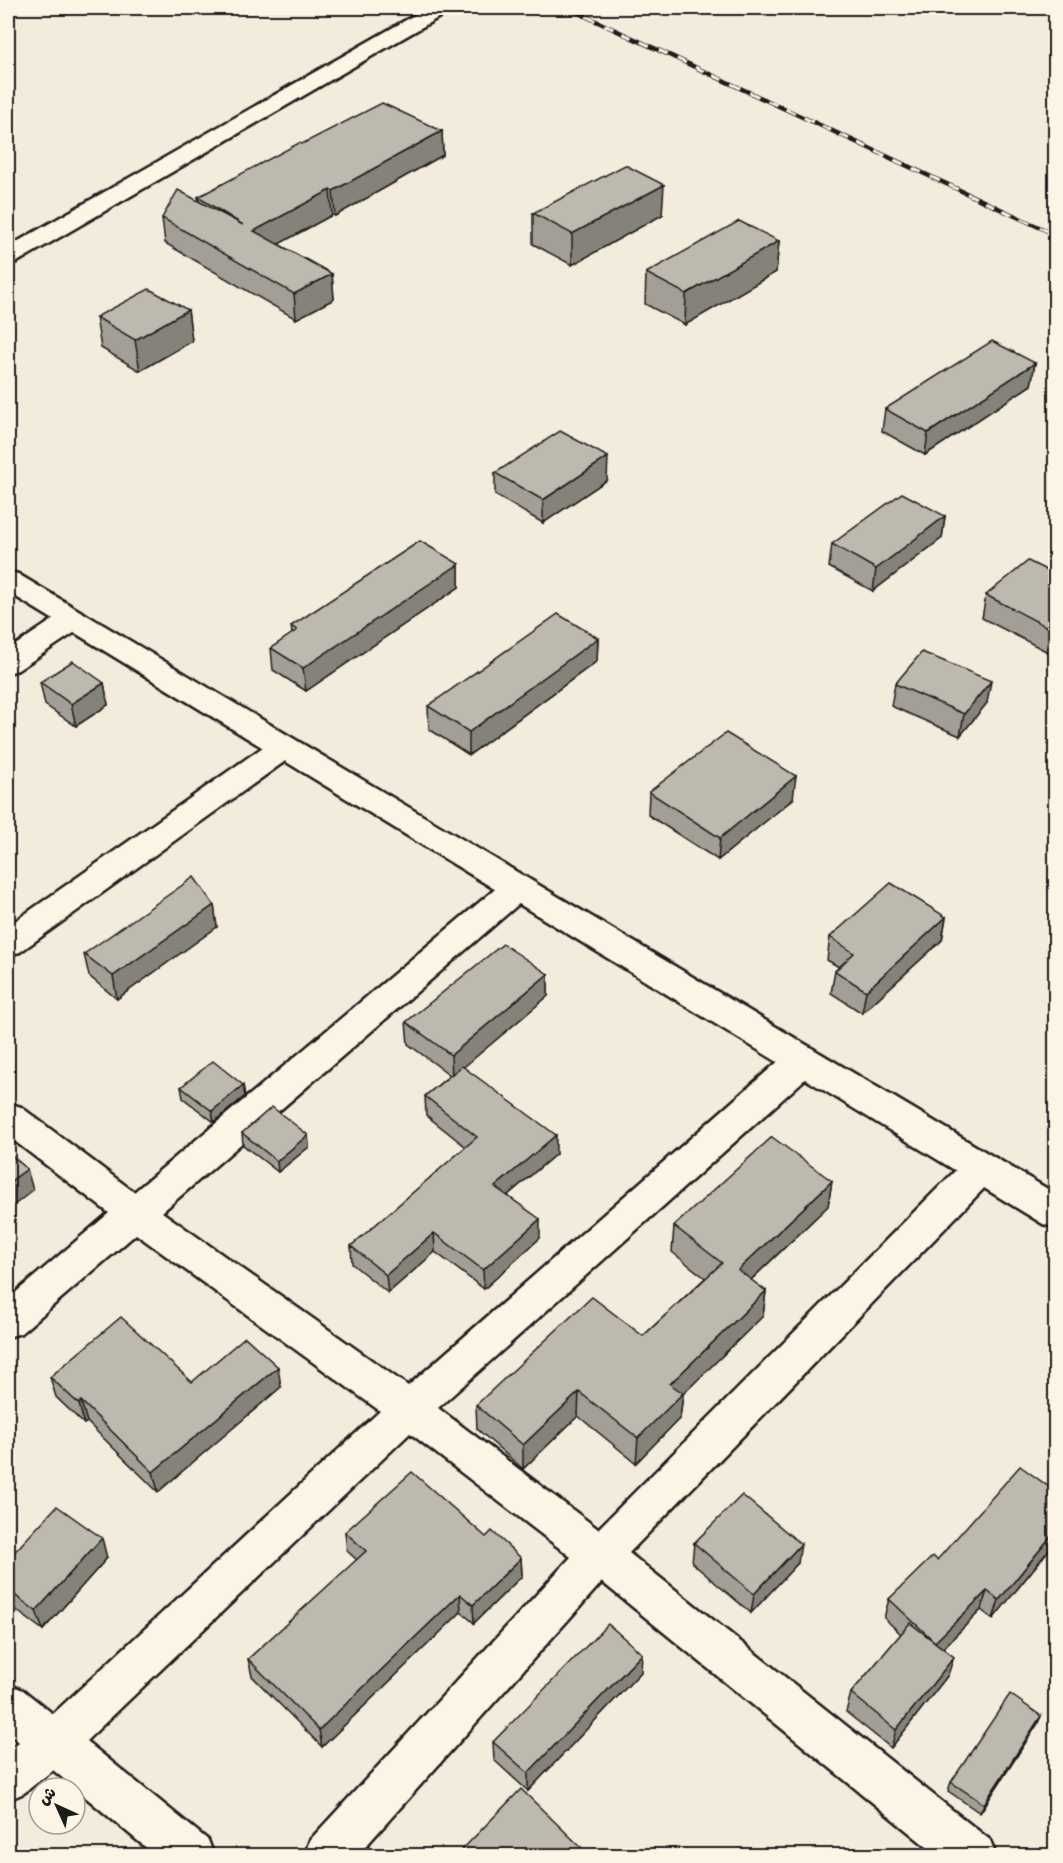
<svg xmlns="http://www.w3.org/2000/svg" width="1063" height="1863" font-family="Caveat,'Playpen Sans Arabic',sans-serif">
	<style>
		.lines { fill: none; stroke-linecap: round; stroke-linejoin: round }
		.minor-casing { stroke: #1c1c1c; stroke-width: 5 }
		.tertiary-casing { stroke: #1c1c1c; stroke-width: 5 }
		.minor { fill: #fcf5e5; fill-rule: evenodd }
		.tertiary { fill: #fcf5e5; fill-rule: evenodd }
		.rail-casing { stroke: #1c1c1c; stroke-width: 4.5 }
		.rail { stroke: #fcf5e5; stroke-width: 3; stroke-dasharray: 10; stroke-linecap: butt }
		.wall { fill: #a39f96; stroke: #1c1c1c; stroke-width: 1.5 }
		.shaded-wall { fill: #85827a; stroke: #1c1c1c; stroke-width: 1.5 }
		.building { fill: #beb9ae; stroke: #1c1c1c; stroke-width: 1.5 }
	</style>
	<rect width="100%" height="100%" fill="#f3ecdd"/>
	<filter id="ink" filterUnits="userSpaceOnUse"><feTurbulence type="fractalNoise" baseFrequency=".0167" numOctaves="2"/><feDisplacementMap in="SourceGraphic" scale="12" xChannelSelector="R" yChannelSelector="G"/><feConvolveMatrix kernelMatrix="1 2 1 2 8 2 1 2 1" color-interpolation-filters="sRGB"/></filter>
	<g filter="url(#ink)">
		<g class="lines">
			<g class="minor-casing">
				<g id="minor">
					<path d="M427,8h25l-4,4 -431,250 -9,2v-17z"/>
					<path d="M73,611l10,2 4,7 -4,7 -65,43 -10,3v-23l55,-37z"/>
					<path d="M284,736l11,4 4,7 -4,7 -275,198 -12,3v-29l265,-186z"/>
					<path d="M517,876l11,4 5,8 -5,8 -366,316 246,174 382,-335 12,-4 12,4 5,10 -5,10 -376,337 160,121 370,-371 13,-5 13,5 5,10 -5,10 -365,375 361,287 6,16h-58l-336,-274 -245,274h-53l6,-16 261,-283 -161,-124 -324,308 122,99 6,16h-58l-103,-86 -29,23 -16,7v-49l11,-9 -11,-10v-48l15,6 30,24 327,-303 -244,-177 -115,99 -13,4v-38l101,-86 -101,-77v-33l13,4 113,85 372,-312z"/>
				</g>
			</g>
			<g class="tertiary-casing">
				<path id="tertiary" d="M8,571l10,3 1038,620v34l-13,-4 -1035,-632z"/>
			</g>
			<use href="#minor" class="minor"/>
			<use href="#tertiary" class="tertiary"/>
			<g class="rail-casing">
				<path id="rail" d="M568,8l488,227"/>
			</g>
			<use href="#rail" class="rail"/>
		</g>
		<g class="wall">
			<path d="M442,131l1,24 -108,61 -3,-1 -54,29 54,30 2,25 -38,20 -131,-76 -3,-25 37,-17 -1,-4 104,-53z"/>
			<path d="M533,213l129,2 -90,50 -39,-21z"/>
			<path d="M779,241l-3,31 -91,53 -40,-21 1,-31z"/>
			<path d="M188,310l4,31 -52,30 -39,-23 -5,-31z"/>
			<path d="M1035,363l-4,22 -106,70 -43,-24 3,-22z"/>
			<path d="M495,473l112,7 -64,43 -48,-28z"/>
			<path d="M945,516l-3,22 -69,53 -44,-24 3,-23z"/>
			<path d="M459,564v23l-153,104 -33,-21 -2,-22 21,-14 -1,-8z"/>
			<path d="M1056,575v71l-8,6 -66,-34 4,-23z"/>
			<path d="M598,638l-1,23 -128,94 -40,-26 -1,-23z"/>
			<path d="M40,682l64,1 4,22 -32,21 -31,-21z"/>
			<path d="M895,684l92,19 -27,33 -69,-30z"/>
			<path d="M649,792l144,7 -75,61 -70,-45z"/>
			<path d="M214,905l3,22 -100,72 -28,-23 -5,-22z"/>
			<path d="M946,917l-4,23 -80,73 -31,-20 4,-22 4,-4 -12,-7 3,-23z"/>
			<path d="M548,974v22l-85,71 93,87 -48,41 32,43 -56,51 -49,-37 -47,41 -36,-29 -1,-18 115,-99 -40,-32 -1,-19 25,-21 -42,-31 -2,-22z"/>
			<path d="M243,1085l2,11 -31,26 -31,-24 -2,-11z"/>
			<path d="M242,1133l66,2 1,12 -31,25 -35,-27z"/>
			<path d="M832,1181l-4,25 -77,74 15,11 -3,25 -80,78 -3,24 -44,45 -58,-47 -55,53 -46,-40 -1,-24 167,-69 62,-58 -33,-26 2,-26z"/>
			<path d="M50,1377l142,5 89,5 -123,105 -71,-70 -3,2 -28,-27z"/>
			<path d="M1056,1492v49l-63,78 -12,-9 -38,38 5,27 -57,73 -45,-36 5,-19 50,-59 -17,-16 5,-19 48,-39z"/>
			<path d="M345,1532l141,5 35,21 1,18 -48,47 -13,-11 -139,135 -70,-71 -4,-17 109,-99 -10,-9z"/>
			<path d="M694,1543l104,20 -47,50 -59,-50z"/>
			<path d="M107,1558l-64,72 -35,-26v-45z"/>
			<path d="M641,1672l-113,119 -34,-31 -1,-18z"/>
			<path d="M1041,1716l-4,9 -57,88 -32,-22 3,-9z"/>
		</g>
		<g class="shaded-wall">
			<path d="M442,131l1,24 -108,61 -2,-25z"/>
			<path d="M664,185l-2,30 -90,50v-31z"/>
			<path d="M330,190l2,25 -75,41 -3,-25z"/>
			<path d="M779,241l-3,31 -91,53 1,-31z"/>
			<path d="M332,274l2,25 -38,20 -2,-25z"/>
			<path d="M188,310l4,31 -52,30 -5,-31z"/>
			<path d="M1035,363l-4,22 -106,70 3,-22z"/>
			<path d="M608,457l-1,23 -64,43v-23z"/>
			<path d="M945,516l-3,22 -69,53 3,-22z"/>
			<path d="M459,564v23l-153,104 -3,-23z"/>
			<path d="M1056,627v19l-8,6 5,-22z"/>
			<path d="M598,638l-1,23 -128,94v-23z"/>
			<path d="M991,681l-4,22 -27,33 4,-22z"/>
			<path d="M104,683l4,22 -32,21 -5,-22z"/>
			<path d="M796,776l-3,23 -75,61 2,-22z"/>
			<path d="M214,905l3,22 -100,72 -4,-23z"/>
			<path d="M946,917l-4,23 -80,73 4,-22z"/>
			<path d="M548,974v22l-96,81 -1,-22z"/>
			<path d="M243,1085l2,11 -31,26 -2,-11z"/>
			<path d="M308,1135l1,12 -31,25 -1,-11z"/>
			<path d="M556,1135v19l-60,51 -1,-18z"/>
			<path d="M27,1169l6,21 -25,20v-27z"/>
			<path d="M832,1181l-4,25 -93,89 3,-25z"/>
			<path d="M540,1219v19l-56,51 -1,-19z"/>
			<path d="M434,1233l1,19 -47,41 -2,-18z"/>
			<path d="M766,1291l-3,25 -80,78 -3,24 -44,45 2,-25 32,-54z"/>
			<path d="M278,1367l3,20 -123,105 -5,-20z"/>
			<path d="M579,1392l-1,24 -55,53v-24z"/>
			<path d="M81,1401l6,21 -3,2 -5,-20z"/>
			<path d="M1056,1530v11l-63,78 6,-19z"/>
			<path d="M102,1538l5,20 -64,72 -7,-19z"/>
			<path d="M801,1544l-3,19 -47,50 3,-19z"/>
			<path d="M521,1558l1,18 -48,47 -1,-18z"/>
			<path d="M987,1591l-6,19 -51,51 5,-19z"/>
			<path d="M460,1594l1,18 -139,135 -3,-17z"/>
			<path d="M642,1654l-1,18 -113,119v-18z"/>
			<path d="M954,1657l-6,18 -57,73 5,-18z"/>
			<path d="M1041,1716l-4,9 -57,88 4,-9z"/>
		</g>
		<g class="building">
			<path d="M382,103l60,28 -109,60 -3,-1 -76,41 78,43 -38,20 -132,-76 16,-28 65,35 -45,-28 101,-54 3,1z"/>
			<path d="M625,165l39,20 -92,49 -39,-21z"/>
			<path d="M739,221l40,20 -93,53 -40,-21z"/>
			<path d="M149,289l39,21 -53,30 -39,-23z"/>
			<path d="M992,341l43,22 -107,70 -43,-24z"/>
			<path d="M560,431l48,26 -65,43 -48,-27z"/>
			<path d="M902,493l43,23 -69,53 -44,-25z"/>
			<path d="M420,541l39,23 -156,104 -32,-20 26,-18 -6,-4z"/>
			<path d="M1028,561l28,14v52l-3,3 -67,-35z"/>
			<path d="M558,614l40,24 -129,94 -41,-26z"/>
			<path d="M922,652l69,29 -27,33 -69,-30z"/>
			<path d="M73,661l31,22 -33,21 -31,-22z"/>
			<path d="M726,733l70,43 -76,62 -71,-46z"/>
			<path d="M194,877l20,28 -101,71 -29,-22z"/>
			<path d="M891,883l55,34 -80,74 -31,-20 19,-18 -24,-16z"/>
			<path d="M503,944l45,30 -97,81 -45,-33z"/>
			<path d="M213,1061l30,24 -31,26 -31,-24z"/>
			<path d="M462,1066l94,69 -61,52 45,32 -57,51 -49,-37 -48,42 -35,-29 126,-109 -52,-41z"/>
			<path d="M272,1107l36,28 -31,26 -35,-28z"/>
			<path d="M772,1137l60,44 -94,89 28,21 -96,93 13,9 -45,45 -59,-46 -56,53 -47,-40 116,-108 51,39 79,-73 -48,-37z"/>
			<path d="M8,1152l19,17 -19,14z"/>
			<path d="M121,1317l71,65 53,-45 33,30 -125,105 -72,-71 -2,3 -29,-27z"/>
			<path d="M1020,1466l36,26v38l-57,70 -12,-9 -52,51 -46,-43 44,-43 4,4z"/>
			<path d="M412,1472l74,65 6,-6 29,27 -48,47 -13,-11 -141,136 -71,-71 118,-108 -21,-19z"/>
			<path d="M742,1495l59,49 -47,50 -60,-51z"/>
			<path d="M57,1506l45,32 -66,73 -28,-21v-31z"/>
			<path d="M910,1623l44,34 -58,73 -45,-37z"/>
			<path d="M608,1624l34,30 -114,119 -35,-31z"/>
			<path d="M1010,1694l31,22 -57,88 -33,-22z"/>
			<path d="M521,1789l69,67h-134z"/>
		</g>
	</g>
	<rect width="1063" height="1863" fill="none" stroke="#fcf5e5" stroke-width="30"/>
	<rect x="15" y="15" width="1033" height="1833" fill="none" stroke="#1c1c1c" stroke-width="2" filter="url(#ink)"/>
	<g transform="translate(57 1806) rotate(315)"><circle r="28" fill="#fcf5e5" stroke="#a29e95" stroke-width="1.5"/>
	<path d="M0-4.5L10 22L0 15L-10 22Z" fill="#1c1c1c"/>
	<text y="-9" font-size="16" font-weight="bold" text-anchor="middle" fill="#1c1c1c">ش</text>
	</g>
</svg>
